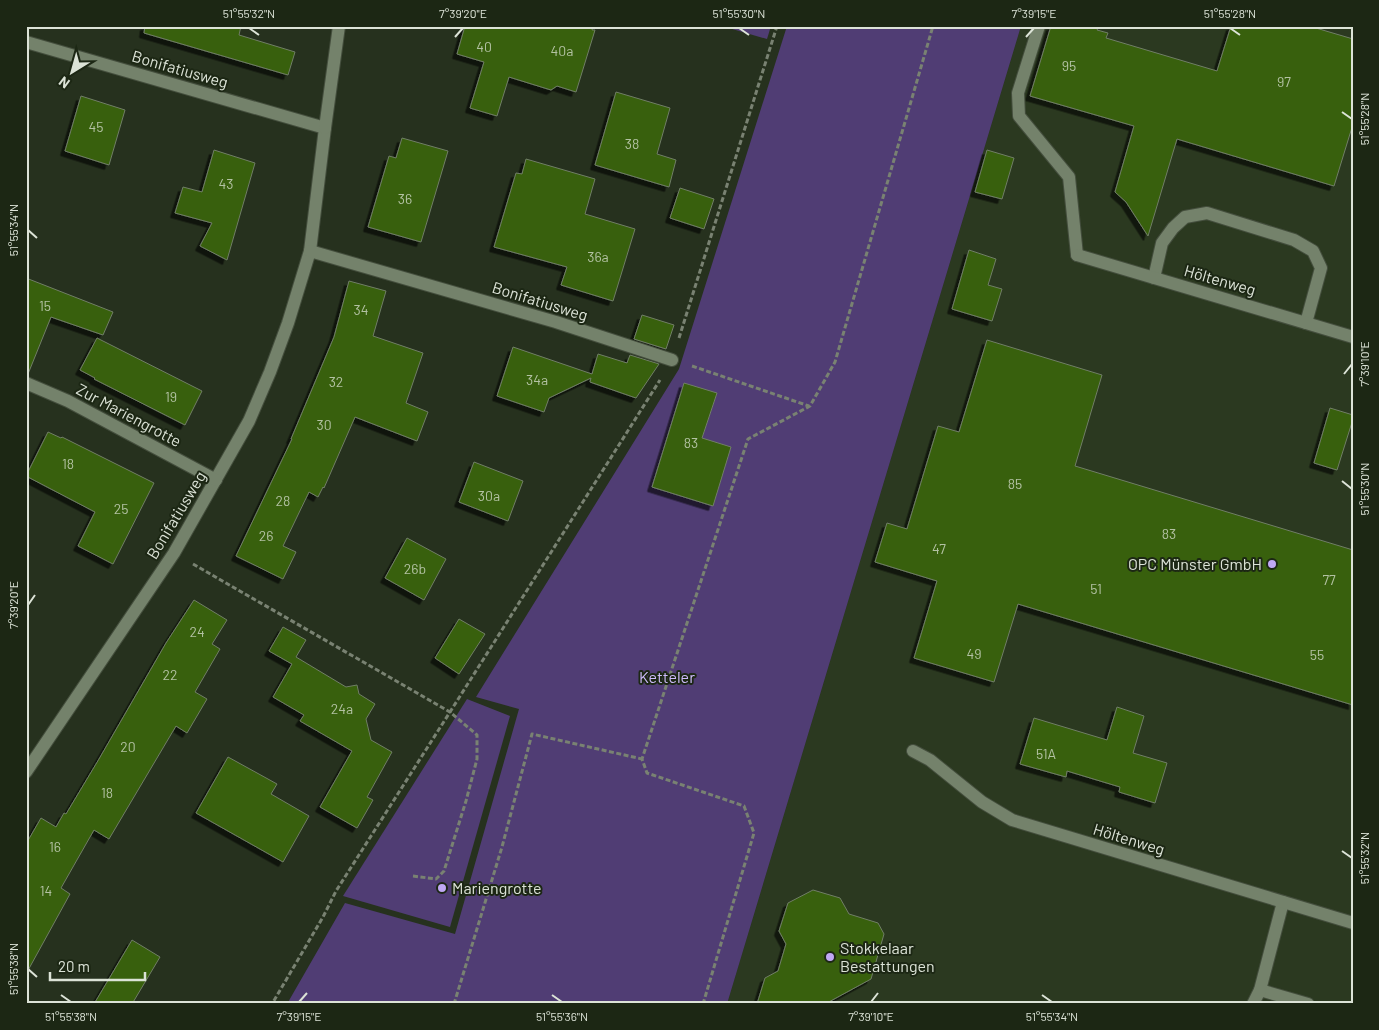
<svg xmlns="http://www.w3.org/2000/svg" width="1379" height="1030" font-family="Barlow,sans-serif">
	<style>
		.built { fill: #2b3920 }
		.green { fill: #503d74 }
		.building { fill: #376007; stroke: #707e67; filter: url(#shadow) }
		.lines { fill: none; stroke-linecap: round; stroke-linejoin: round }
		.service-casing { stroke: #444e3d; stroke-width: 14 }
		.minor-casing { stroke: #444e3d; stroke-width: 14 }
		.path { stroke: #798272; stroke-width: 3; stroke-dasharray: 5 2.5; stroke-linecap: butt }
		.service { stroke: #74826b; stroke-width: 12 }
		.minor { stroke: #74826b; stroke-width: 12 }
		.ticks { fill: none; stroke: #dce3d7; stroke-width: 2 }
		.poi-dot { fill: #c0a8f4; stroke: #1c2714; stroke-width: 2 }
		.labels { text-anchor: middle; stroke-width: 4; stroke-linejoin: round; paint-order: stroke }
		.number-label { font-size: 14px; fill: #b3c2a3 }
		.street-label { font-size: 16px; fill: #dce3d7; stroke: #1c2714 }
		.poi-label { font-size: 16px; fill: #dce3d7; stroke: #1c2714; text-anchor: start }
		.park-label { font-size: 16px; fill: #cfbcfc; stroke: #1c2714 }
		.neatline { fill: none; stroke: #dce3d7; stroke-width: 2 }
		.ticks-label { font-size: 12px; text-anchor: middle; fill: #dce3d7 }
	</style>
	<defs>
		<filter id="shadow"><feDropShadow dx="-4.5" dy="4.5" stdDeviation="0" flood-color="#0009"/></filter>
	</defs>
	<rect width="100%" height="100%" fill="#26311e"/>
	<path class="built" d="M1021,26h332v978h-626z"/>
	<g class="green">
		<path d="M722,26h49l-4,13z"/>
		<path d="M787,26h234l-294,978h-440l58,-101 110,31 64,-225 -43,-12 203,-328z"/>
		<path d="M467,699l43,17 -60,211 -107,-31z"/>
	</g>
	<g class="building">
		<path d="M145,26h96l-2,9 56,17 -7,23 -144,-42z"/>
		<path d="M465,26h128l-1,4h3l-19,62 -19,-6 -6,4 -42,-13 -12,39 -27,-8 14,-46 -27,-8z"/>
		<path d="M1051,26h48l-2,4 11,3 -2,5 111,33 14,-45h78l44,13v85l-19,62 -157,-47 -29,97 -22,-34 -11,-10 19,-66 -104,-30z"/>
		<path d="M616,92l54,16 -13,46 19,6 -7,27 -74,-22z"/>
		<path d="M81,96l44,14 -16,55 -44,-14z"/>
		<path d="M402,138l46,13 -27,91 -53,-15 21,-71 7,2z"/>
		<path d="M214,150l41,13 -28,97 -27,-14 12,-23 -37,-10 8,-26 19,5z"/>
		<path d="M987,150l27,8 -12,41 -27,-7z"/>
		<path d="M526,159l69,20 -10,35 50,15 -22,72 -52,-16 6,-18 -73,-20 22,-74 6,1z"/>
		<path d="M680,188l34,11 -10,30 -34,-11z"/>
		<path d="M969,250l27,9 -8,26 14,4 -10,32 -40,-12z"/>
		<path d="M26,278l87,34 -10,23 -52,-18 -23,57h-2z"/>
		<path d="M349,281l37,10 -13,45 50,17 -17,50 22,9 -11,29 -62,-24 -31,71 -1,-1 -5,10 -9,-5 -26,54 13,6 -13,27 -47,-23 56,-117h-1l43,-102z"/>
		<path d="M642,315l32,10 -8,24 -32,-10z"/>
		<path d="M97,338l105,53 -17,34 -91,-46 1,-1 -15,-8z"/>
		<path d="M987,340l115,35 -27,91 278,84v155l-335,-101 -24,78 -80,-24 23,-77 -62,-19 12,-39 20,6 31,-103 21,6z"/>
		<path d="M513,347l79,27 6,-20 29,9 3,-8 29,9 -23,34 -46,-16 1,-4 -42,20 -5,14 -47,-16z"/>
		<path d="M684,383l33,10 -15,45 29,9 -18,59 -61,-19z"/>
		<path d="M1330,408l23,7v4l-16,51 -23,-7z"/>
		<path d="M48,432l13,6 1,-1 92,46 -41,81 -35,-18 17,-34 -69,-36z"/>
		<path d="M474,462l49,19 -15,40 -49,-19z"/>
		<path d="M407,538l39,21 -22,41 -39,-22z"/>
		<path d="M194,600l33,20 -15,24 8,5 -25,43 12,7 -20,34 -11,-7 -67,113 -15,-9 -33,58 9,6 -44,80v-130l15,-26 15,9 8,-14 2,1 33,-55 67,-116z"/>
		<path d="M459,619l26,15 -26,40 -24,-16z"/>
		<path d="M283,627l23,13 -10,17 50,30 11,-2 2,9 16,10 -9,15 5,21 21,12 -25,45 6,3 -16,28 -37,-21 32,-56 -52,-30 4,-6 -31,-18 19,-33 -23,-13z"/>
		<path d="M1117,707l27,9 -11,37 34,10 -12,40 -36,-11 1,-5 -53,-16 -1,6 -46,-13 14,-46 73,22z"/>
		<path d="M228,757l49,27 -6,10 38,22 -26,46 -87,-49z"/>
		<path d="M813,890l27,8 9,16 29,9 6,11 -13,45 -46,25h-68l8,-26 13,-7 8,-27 -7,-13 9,-28z"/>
		<path d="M132,940l28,17 -28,47h-38z"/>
	</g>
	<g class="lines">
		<g class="service-casing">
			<g id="service">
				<path d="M1039,26l-21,67 1,23 50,61 8,78"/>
				<path d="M1154,278l8,-35 11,-15 12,-11 22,-4 87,27 19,11 8,17 -15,55"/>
				<path d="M1260,990l48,14"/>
				<path d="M1253,1004l7,-14 23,-88"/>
			</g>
		</g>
		<g class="minor-casing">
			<g id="minor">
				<path d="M26,42l299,86 -15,123 -22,72 -18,49 -21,49 -75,132 -148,219"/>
				<path d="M325,128l14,-102"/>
				<path d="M310,251l246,71 116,38"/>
				<path d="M1077,255l276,82"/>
				<path d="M26,383l42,18 148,79"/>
				<path d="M913,751l17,9 52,42 30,18 341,103"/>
			</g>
		</g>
		<g class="path">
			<path d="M679,338l98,-312"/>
			<path d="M692,366l117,40"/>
			<path d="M193,564l257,148 -114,179 -13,26 -51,87"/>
			<path d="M413,876l23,3 8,-8 22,-70 11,-42v-24l-27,-23 210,-332"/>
			<path d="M454,1004l48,-157 30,-113 110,25"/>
			<path d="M703,1004l51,-171 -10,-27 -97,-33 -5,-14 106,-320 62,-33 25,-44 98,-336"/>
		</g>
		<use href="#service" class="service"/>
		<use href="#minor" class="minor"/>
	</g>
	<path class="ticks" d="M249,28l10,7M739,28l10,7M1230,28l10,7M455,37l8,-9M1026,37l8,-9M1342,112l10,7M28,230l9,8M1344,374l8,-10M1342,481l10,8M28,605l7,-10M1342,851l10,7M28,969l9,8M61,995l10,7M552,995l10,7M1042,995l10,7M299,1002l8,-9M871,1002l7,-9"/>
	<g class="poi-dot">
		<circle cx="1272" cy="564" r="5"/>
		<circle cx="442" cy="888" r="5"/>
		<circle cx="830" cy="957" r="5"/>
	</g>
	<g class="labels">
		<g class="number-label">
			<text x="484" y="52">40</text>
			<text x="562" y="56">40a</text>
			<text x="1069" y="71">95</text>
			<text x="1284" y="87">97</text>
			<text x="96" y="132">45</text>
			<text x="632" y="149">38</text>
			<text x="226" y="189">43</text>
			<text x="405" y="204">36</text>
			<text x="598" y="262">36a</text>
			<text x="45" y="311">15</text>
			<text x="361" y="315">34</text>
			<text x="537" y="385">34a</text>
			<text x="336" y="387">32</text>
			<text x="171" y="402">19</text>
			<text x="324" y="430">30</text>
			<text x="691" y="448">83</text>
			<text x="68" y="469">18</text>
			<text x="1015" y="489">85</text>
			<text x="489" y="501">30a</text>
			<text x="283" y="506">28</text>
			<text x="121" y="514">25</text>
			<text x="1169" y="539">83</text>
			<text x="266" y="541">26</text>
			<text x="939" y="554">47</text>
			<text x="415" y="574">26b</text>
			<text x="1329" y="585">77</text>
			<text x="1096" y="594">51</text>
			<text x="197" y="637">24</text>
			<text x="974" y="659">49</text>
			<text x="1317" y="660">55</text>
			<text x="170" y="680">22</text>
			<text x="342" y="714">24a</text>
			<text x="128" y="752">20</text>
			<text x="1046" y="759">51A</text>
			<text x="107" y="798">18</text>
			<text x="55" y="852">16</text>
			<text x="46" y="896">14</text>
		</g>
		<g class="street-label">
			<text transform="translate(180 69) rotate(16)" y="6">Bonifatiusweg</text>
			<text transform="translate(1220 280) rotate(16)" y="6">Höltenweg</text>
			<text transform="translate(540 301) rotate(17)" y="6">Bonifatiusweg</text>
			<text transform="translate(129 415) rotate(28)" y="6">Zur Mariengrotte</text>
			<text transform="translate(176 515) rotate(-59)" y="6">Bonifatiusweg</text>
			<text transform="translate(1129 839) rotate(17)" y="6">Höltenweg</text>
		</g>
		<g class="poi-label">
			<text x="1262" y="570" text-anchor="end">OPC Münster GmbH</text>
			<text x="452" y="894">Mariengrotte</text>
			<text x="840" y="954">Stokkelaar<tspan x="840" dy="18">Bestattungen</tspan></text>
		</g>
		<g class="park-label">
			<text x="667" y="683">Ketteler</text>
		</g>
	</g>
	<rect width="1379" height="1030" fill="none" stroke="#1c2714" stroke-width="55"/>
	<g transform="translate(72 72) rotate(217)" stroke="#1c2714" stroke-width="4" paint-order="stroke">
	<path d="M0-4L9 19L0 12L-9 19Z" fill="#dce3d7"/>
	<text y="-8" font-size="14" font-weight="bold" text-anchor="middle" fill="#dce3d7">N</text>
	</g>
	<path d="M50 972v8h95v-8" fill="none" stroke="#dce3d7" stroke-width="2.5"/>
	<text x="58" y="972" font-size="15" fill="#dce3d7" stroke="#1c2714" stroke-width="4" paint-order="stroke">20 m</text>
	<rect x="28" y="28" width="1324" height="974" class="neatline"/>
	<g class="ticks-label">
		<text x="249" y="18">51°55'32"N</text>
		<text x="463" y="18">7°39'20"E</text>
		<text x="739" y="18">51°55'30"N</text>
		<text x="1034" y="18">7°39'15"E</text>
		<text x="1230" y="18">51°55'28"N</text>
		<text transform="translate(1365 119) rotate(-90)" y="4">51°55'28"N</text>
		<text transform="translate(14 230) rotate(-90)" y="4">51°55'34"N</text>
		<text transform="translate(1365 364) rotate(-90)" y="4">7°39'10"E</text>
		<text transform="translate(1365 489) rotate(-90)" y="4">51°55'30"N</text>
		<text transform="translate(14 605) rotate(-90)" y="4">7°39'20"E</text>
		<text transform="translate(1365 858) rotate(-90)" y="4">51°55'32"N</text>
		<text transform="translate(14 969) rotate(-90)" y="4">51°55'38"N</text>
		<text x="71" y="1021">51°55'38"N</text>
		<text x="299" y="1021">7°39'15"E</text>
		<text x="562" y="1021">51°55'36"N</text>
		<text x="871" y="1021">7°39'10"E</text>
		<text x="1052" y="1021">51°55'34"N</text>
	</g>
</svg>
